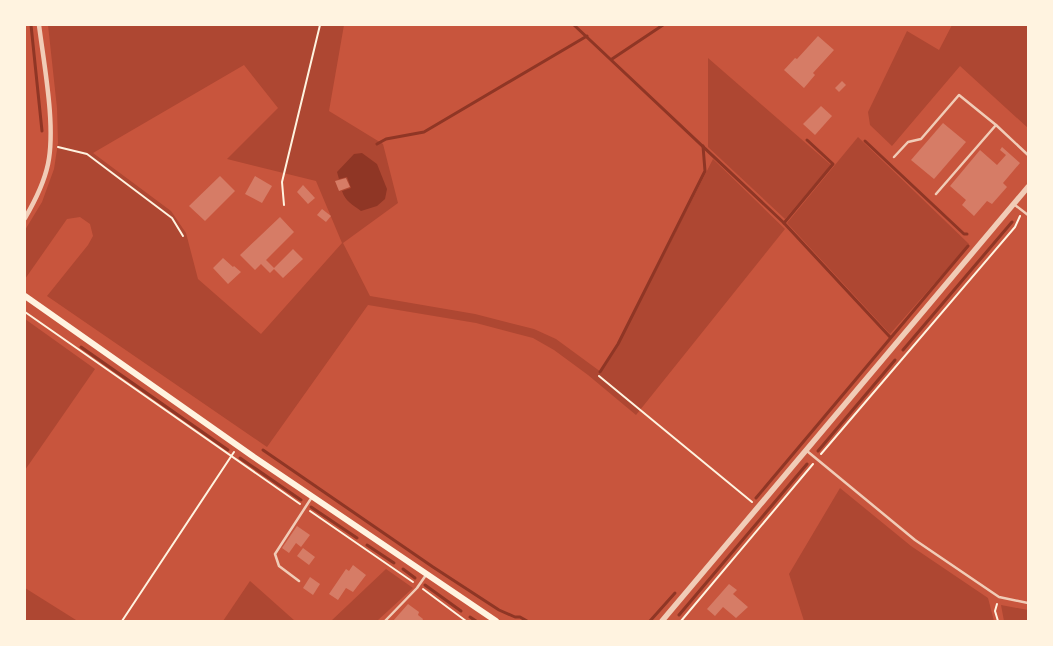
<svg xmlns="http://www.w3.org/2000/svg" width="1053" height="646" font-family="'Open Sans',sans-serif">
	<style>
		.green { fill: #ae4732; fill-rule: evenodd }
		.water { fill: #8f3625 }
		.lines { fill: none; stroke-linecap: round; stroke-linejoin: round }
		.stream { stroke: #8f3625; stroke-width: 3 }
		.building { fill: #d67c66 }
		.path { stroke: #fff3e0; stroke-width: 2 }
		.service { stroke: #f1ccb7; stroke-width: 2.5 }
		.minor { stroke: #f1ccb7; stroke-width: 4.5 }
		.tertiary { stroke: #f1ccb7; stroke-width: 5.5 }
		.secondary { stroke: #fff3e0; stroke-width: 6 }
	</style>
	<rect width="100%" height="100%" fill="#c8553d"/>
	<g class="green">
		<path d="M48,25h296l-15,86 54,33 15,59 -55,40 27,53 105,18 59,15 22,10 45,33 17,-27 95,-186 72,70 -149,186 -48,-40 -34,-25 -21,-12 -57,-15 -108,-18 -101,142 -220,-151 41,-51 5,-9 -3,-12 -10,-7 -13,2 -42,60v-49l17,-28 12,-33 4,-26 -1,-35zM244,65l34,43 -51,51 89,22 26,62 -81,91 -63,-55 -12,-46 -15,-22 -78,-58z"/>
		<path d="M952,25h76v103l-68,-62 -68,80 -22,-21 -2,-13 39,-81 32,19z"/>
		<path d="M708,58l123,107 -46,54 -77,-72z"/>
		<path d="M858,137l111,107 -79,90 -103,-111z"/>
		<path d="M25,319l70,50 -70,101z"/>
		<path d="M840,488l71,58 77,52 6,23h-190l-15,-47z"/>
		<path d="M386,569l27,19 -36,33h-46z"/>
		<path d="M250,581l45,40h-72z"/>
		<path d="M25,588l51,32v1h-51z"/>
		<path d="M1001,605l27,5v11h-24z"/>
	</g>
	<path class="water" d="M362,153l15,11 10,25 -2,10 -8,7 -16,5c-8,-6 -16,-10 -19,-20l9,-3 -4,-11 -8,2 -2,-7 17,-18z"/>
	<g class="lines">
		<g class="stream">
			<path d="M31,25l11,106"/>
			<path d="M574,25l210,198 106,114"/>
			<path d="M612,59l51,-34"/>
			<path d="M865,141l99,93h3"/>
			<path d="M377,144l9,-5 38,-7 163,-96"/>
			<path d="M784,223l49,-59 -26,-24"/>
			<path d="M81,347l147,103"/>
			<path d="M903,350l109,-128"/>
			<path d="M600,372l18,-28 87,-173 -2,-25"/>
			<path d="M263,450l170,117 66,43 16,7h5l7,4"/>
			<path d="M818,451l77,-91"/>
			<path d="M240,458l61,42"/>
			<path d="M756,498l212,-252"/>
			<path d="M311,507l46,31"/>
			<path d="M367,545l27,18"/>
			<path d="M403,569l12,9"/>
			<path d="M425,585l36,26"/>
			<path d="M679,615l128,-151"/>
			<path d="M470,617l6,4"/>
			<path d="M650,621l25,-28"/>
		</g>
	</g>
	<g class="building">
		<path d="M818,36l16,14 -21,23 2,2 -11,13 -20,-18 11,-12 2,1z"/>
		<path d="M842,81l4,4 -7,7 -4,-4z"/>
		<path d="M821,106l11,10 -17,19 -12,-11z"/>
		<path d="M943,123l23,19 -32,37 -23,-19z"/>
		<path d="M1002,147l18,16 -17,20 4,4 -15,17 -5,-3 -13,15 -12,-11 4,-5 -16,-14 30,-36 17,15 9,-10 -6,-5z"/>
		<path d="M220,176l15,15 -30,30 -16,-15z"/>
		<path d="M255,176l17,10 -10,17 -17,-9z"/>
		<path d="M346,178l4,9 -11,4 -4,-10z"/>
		<path d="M303,185l12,13 -7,6 -11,-12z"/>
		<path d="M322,209l9,7 -5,6 -9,-7z"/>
		<path d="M280,217l14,15 -28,28 8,8 19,-19 10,10 -20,19 -9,-9 -4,4 -9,-9 -6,6 -15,-15z"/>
		<path d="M223,258l10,9 1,-1 7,6 -13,12 -15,-16z"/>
		<path d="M297,526l13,9 -9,12 -5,-4 -7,10 -7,-5z"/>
		<path d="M303,548l12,9 -6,8 -12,-9z"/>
		<path d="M353,565l13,10 -13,17 -7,-4 -8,12 -9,-6 17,-25 3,2z"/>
		<path d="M310,577l10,7 -7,11 -10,-7z"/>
		<path d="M729,584l8,6 -4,4 15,13 -12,11 -13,-11 -8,9 -8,-7z"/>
		<path d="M408,604l11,8 -1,3 5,4 -1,2h-29z"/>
	</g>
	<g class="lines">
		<g class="path">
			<path d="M58,147l29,7 85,64 11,18"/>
			<path d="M284,205l-2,-23 38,-157"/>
			<path d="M25,312l275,192"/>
			<path d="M599,376l153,126"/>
			<path d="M821,454l194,-227 5,-11"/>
			<path d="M310,511l103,71"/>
			<path d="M423,589l43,32"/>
			<path d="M997,604l-2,7 3,10"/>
			<path d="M122,621l112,-169"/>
			<path d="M681,621l132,-157"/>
		</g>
		<g class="service">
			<path d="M894,157l14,-15 13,-3 38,-44 37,30"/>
			<path d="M936,194l60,-69 32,30"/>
			<path d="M1015,205l13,10"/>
			<path d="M807,451l108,89 84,57 29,6"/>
			<path d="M299,581l-20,-15 -4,-12 37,-57"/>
			<path d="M385,621l32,-33 9,-13"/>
		</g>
		<path class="minor" d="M25,218c10,-17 19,-35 23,-54 8,-38 -4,-99 -9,-139"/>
		<path class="tertiary" d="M662,621l366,-434"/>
		<path class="secondary" d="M25,296l226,159 245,166"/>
	</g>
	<rect width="1053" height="646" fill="none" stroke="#fff3e0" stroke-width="52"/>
</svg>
